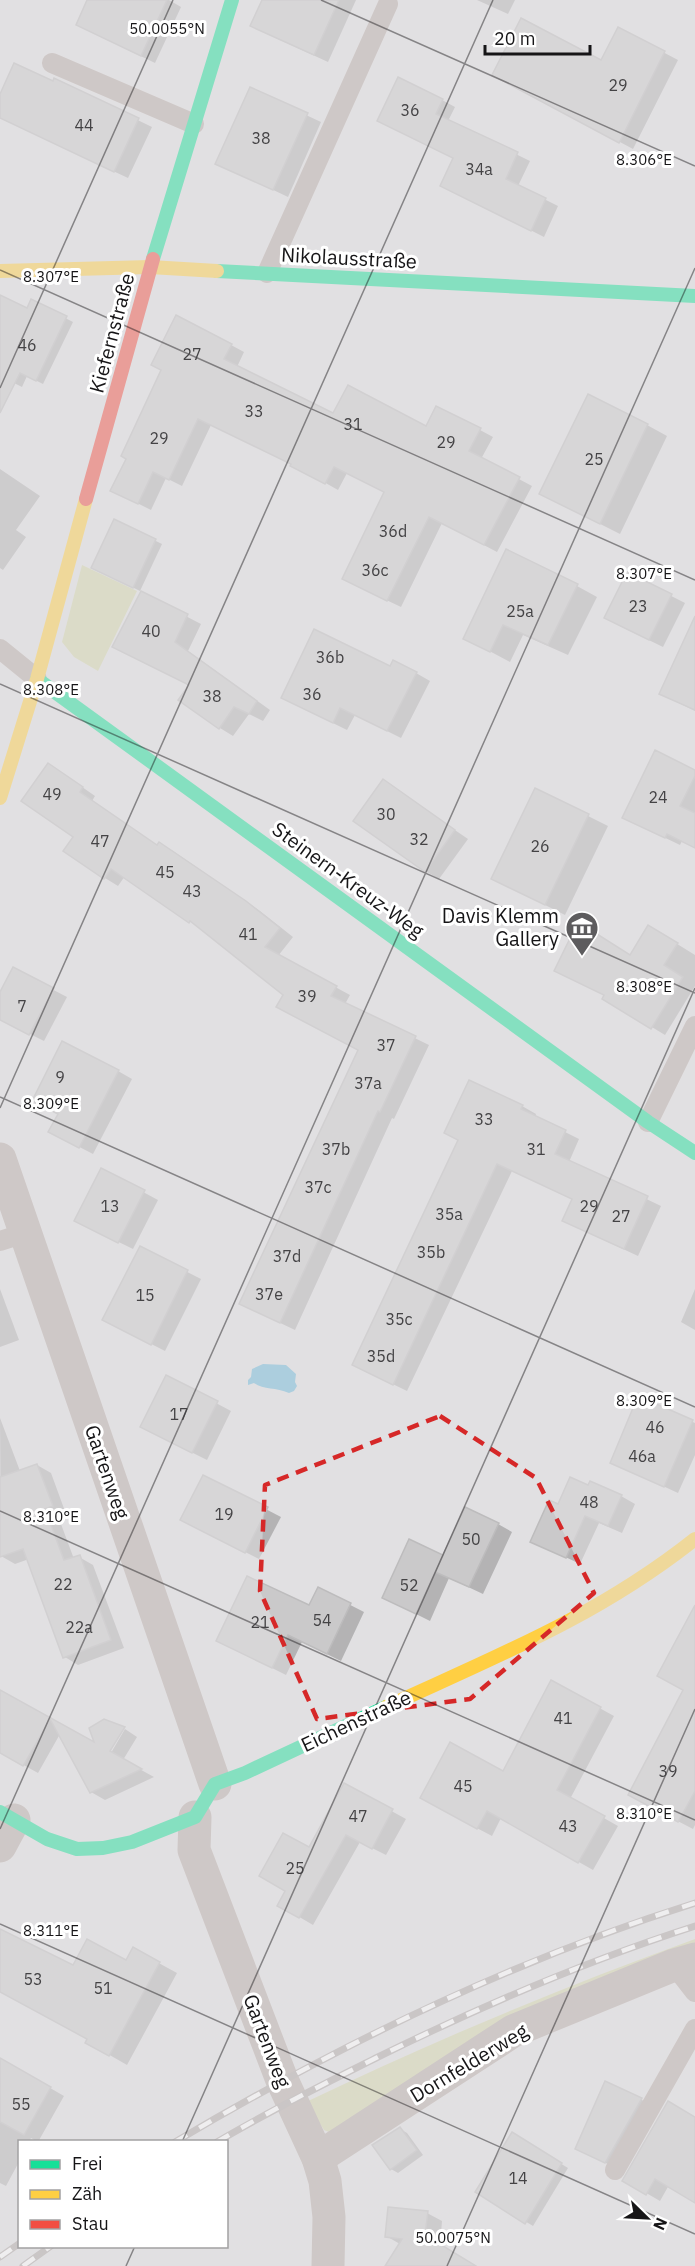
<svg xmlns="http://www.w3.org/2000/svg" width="695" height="2266" font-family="'IBM Plex Sans',sans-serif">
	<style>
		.green { fill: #d3d6a9 }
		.water { fill: #6bb8da }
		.shadow { fill: #0003 }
		.building { fill: #cac9ca; stroke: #bdbcbd; stroke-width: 1.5 }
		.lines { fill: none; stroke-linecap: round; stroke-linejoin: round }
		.lane { stroke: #b7aba6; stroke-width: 20 }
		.street { stroke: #b7aba6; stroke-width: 33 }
		.fast { stroke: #16e098; stroke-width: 14 }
		.slow { stroke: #ffcf43; stroke-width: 14 }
		.jam { stroke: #f24e42; stroke-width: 14 }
		.rail-casing { stroke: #ada6a5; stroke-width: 7 }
		.rail { stroke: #fff; stroke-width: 4.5; stroke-dasharray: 14; stroke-linecap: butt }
		.marked { fill: none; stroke: #d62828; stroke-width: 4.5; stroke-dasharray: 12 8; stroke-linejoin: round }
		.ticks { fill: none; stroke: #161517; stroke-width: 1.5; stroke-opacity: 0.45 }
		.labels { text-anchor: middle; stroke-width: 6; stroke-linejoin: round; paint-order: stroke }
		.number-label { font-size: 16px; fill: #444345 }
		.street-label { font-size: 20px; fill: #161517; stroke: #fff }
		.poi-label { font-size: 20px; fill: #161517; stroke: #fff; text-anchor: end }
		.ticks-label { font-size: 15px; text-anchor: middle; fill: #161517; stroke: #fff; stroke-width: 6; stroke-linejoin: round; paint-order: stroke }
	</style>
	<rect width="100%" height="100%" fill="#e1e0e2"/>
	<g class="green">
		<path d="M82,565l55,26 -39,80 -24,-14 -12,-15z"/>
		<path d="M695,1939v8l-359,188 -12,-5 -18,-28c127,-61 257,-115 389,-163z"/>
	</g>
	<path class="water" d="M263,1364l23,1 10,9 -1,8 2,4 -3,5 -5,2c-13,-6 -25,-3 -35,-10l-6,2v-5l3,-3 1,-8z"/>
	<g class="shadow">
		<path d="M89,0h80l12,7 -26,56 -64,-31z"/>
		<path d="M263,0h93l-28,62 -63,-29z"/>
		<path d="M477,0h38l-7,14z"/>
		<path d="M619,29l59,31 -45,89 -125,-67 94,-20z"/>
		<path d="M55,80l97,47 -24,51 -128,-60v-20l53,-15z"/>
		<path d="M250,89l71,33 -33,75 -71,-34z"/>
		<path d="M442,100l13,7 -7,14 82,40 -12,25 40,20 -14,31 -89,-45v-34l-64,-31z"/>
		<path d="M0,296l27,13 5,-8 41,21 -30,62 -16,-8 -5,11 -22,-11z"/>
		<path d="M231,345l13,7 -7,15 97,48 93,13 53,2 13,7 -12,22 51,27 -35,66 -55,-29 -41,84 -44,-21 28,-94 -38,-19 -9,17 -46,-26 -81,-39 -29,61 -16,-8 -15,32 -26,-13z"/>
		<path d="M647,425l20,11 -47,98 -79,-40z"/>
		<path d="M0,469l40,27 -24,34 10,7 -23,33 -3,-2z"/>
		<path d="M115,521l47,23 -22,47 -40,-20z"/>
		<path d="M628,574l57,29 -22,44 -43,-21z"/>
		<path d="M577,586l20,11 -29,58 -45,-20 -13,27 -45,-24z"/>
		<path d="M141,593l60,31 -13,27 82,59 -7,11 -14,-7 -16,22 -13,-8 -29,-43z"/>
		<path d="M695,648v63l-34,-17z"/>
		<path d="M390,668l26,5 14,8 -29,57 -46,-23 -8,15 -51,-25z"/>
		<path d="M695,772v76l-13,-7 -2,4 -56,-27z"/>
		<path d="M62,773l33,23 -3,5 66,45 2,-2 13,7 87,60 33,26 -15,19 72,39 -5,9 84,41 -35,74 -2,-1 -97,212 -40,-19 105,-261 -75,-56 -80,-64 -80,-54 -7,10 -13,-8 -30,-41z"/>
		<path d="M383,781l85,58 -29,40 -14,-8z"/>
		<path d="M536,790l72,36 -43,89 -72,-36z"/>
		<path d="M661,934l34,21v31l-30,49 -61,-37 27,-42z"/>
		<path d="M13,969l54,28 -23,44 -44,-22v-24z"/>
		<path d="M118,1071l14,8 -39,75 -29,-15 -5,-25z"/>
		<path d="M469,1082l53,24 14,8 -1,3 44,22 -10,23 92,44 -23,50 -60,-28 -4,-28 -62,-29 -105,220 -39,-19 92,-231z"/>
		<path d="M102,1170l56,30 -25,49 -43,-21z"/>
		<path d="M140,1248l61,31 -36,72 -47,-24z"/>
		<path d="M0,1289l19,51 -19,7z"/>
		<path d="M695,1289v41l-14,-8z"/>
		<path d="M167,1377l64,34 -24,49 -52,-26z"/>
		<path d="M639,1398l56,25v32l-17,38 -67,-31z"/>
		<path d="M0,1418l20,53 17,-6 14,8 15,41 -8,2 16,43 5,-2 14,8 31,83 -46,17 -13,-8 -36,-98 -14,5 -14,-8z"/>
		<path d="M204,1477l77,40 -22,42 -63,-32z"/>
		<path d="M589,1487l32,9 14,8 -13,29 -23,-10 -19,41 -48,-23 27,-35z"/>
		<path d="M498,1524l14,8 -29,62 -34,-16 -19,43 -46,-23 60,-41z"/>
		<path d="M319,1589l45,23 -23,49 -39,-19 -16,33 -68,-34 92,-34z"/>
		<path d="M695,1628v197l-2,4 -50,-26 42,-113z"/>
		<path d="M552,1682l62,34 -44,83 48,27 -25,44 -92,-52 -9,18 -57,-30 68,-33z"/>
		<path d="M0,1691l96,54 12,13 17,-29 12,8 -14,23 31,17 -49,23 -14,-8 -31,-58 -22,39 -38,-21z"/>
		<path d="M344,1785l62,34 -20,36 -26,-13 -47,83 -34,-20z"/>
		<path d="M0,1938l73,29 53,-5 7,-13 44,24 -50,92 -40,-23 2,-3 -89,-47z"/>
		<path d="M5,2062l59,34 -26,46 -7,-4 -2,4h-9v18l-14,26 -6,-3v-113z"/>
		<path d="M606,2083l42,20 -36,63 -29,-14z"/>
		<path d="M695,2118v83l-26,-16 -9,16 -36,-21z"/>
		<path d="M400,2129l7,4 16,22 -25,18 -7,-4z"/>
		<path d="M512,2134l56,34 -35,58 -56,-34z"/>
		<path d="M427,2213l15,8 -2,24 34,21h-87l13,-22 -14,-8z"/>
	</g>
	<g class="building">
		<path d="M87,0h80l-26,56 -65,-31z"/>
		<path d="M262,0h77l-25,55 -64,-29z"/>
		<path d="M521,18l80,42 17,-33 47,24 -46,92 -127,-68z"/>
		<path d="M14,63l39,18 1,-3 85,40 -25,54 -114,-54v-24z"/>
		<path d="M398,77l45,22 -7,15 82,38 -12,27 40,19 -15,33 -91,-45 13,-28 -76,-37z"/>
		<path d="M250,87l58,26 -35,77 -58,-26z"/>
		<path d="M0,295l27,13 4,-9 36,17 -31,65 -16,-8 -20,40z"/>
		<path d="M176,315l56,29 -8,15 109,54 15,-28 78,41 10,-20 45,22 -12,23 51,26 -36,68 -55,-28 -42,84 -45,-22 42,-87 -50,-25 -9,17 -35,-18 1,-2 -93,-45 -29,61 -16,-8 -15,32 -28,-13 16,-32 -5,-3 40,-86 -10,-5z"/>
		<path d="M588,394l60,30 -48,100 -61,-30z"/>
		<path d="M114,519l42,20 -23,49 -42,-20z"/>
		<path d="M506,549l72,35 -30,61 -45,-20 -13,27 -27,-13z"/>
		<path d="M627,572l45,22 -23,46 -45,-22z"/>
		<path d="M141,591l47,23 -13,28 82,59 -8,13 -15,-7 -15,22 -41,-29 11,-15 -77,-38z"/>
		<path d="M695,616v94l-36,-16z"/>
		<path d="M314,629l76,37 3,-6 24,12 -30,59 -47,-23 -7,15 -52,-25z"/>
		<path d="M655,750l40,20v6l-15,30 15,7v35l-28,-14 -2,4 -43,-20z"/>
		<path d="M48,763l35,24 -3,5 77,53 2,-3 87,59 34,27 -15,19 72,39 -6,10 85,40 -36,76 -2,-1 -98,212 -41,-19 119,-254 -82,-43 7,-12 -93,-74 -1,2 -78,-54 -7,10 -41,-28 10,-14 -52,-36z"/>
		<path d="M383,779l72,51 -30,42 -72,-51z"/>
		<path d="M535,788l54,26 -44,91 -54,-26z"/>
		<path d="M578,922l52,33 18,-30 30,18 -14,22 19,12 -32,52 -49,-30 2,-4 -50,-24z"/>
		<path d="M13,967l41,21 -25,47 -29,-15v-28z"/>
		<path d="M62,1041l57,29 -40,78 -31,-16 10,-18 -26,-13z"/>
		<path d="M469,1080l54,25 -2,4 45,21 -11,24 93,42 -24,53 -62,-28 10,-22 -75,-35 -104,221 -41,-20 106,-225 -14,-7z"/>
		<path d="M101,1168l44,22 -27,53 -44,-22z"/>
		<path d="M140,1246l48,24 -37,75 -49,-25z"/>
		<path d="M166,1375l52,26 -26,52 -52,-26z"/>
		<path d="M638,1396l55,24 -29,67 -54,-24z"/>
		<path d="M37,1464l16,42 -8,3 19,51 16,-5 31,85 -48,18 -40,-109 -23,8v-80z"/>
		<path d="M203,1475l65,32 -23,46 -65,-33z"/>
		<path d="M570,1477l18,8 2,-4 32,14 -14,31 -23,-10 -19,42 -36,-16 19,-42 9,4z"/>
		<path d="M465,1507l34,16 -30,64 -34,-15z"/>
		<path d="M409,1539l34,16 -27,59 -34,-16z"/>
		<path d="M247,1576l62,29 9,-18 33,16 -24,51 -39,-19 -16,33 -56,-27z"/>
		<path d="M695,1605v186l-17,31 -50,-27 55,-105 -26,-14z"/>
		<path d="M551,1680l50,27 -44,83 48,26 -27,47 -91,-52 -10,18 -57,-31 30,-56 53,29z"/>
		<path d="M0,1690l94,52 -5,-14 15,-9 21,8 -15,24 32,18 -52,24 -40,-74 -27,47 -23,-13z"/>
		<path d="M344,1783l49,26 -21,40 -26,-14 -47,83 -22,-12 8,-15 -26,-15 24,-43 26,14z"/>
		<path d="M0,1929l73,36 14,-26 39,21 7,-13 27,15 -51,94 -24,-13 2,-4 -87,-47z"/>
		<path d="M0,2058l51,29 -27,48 -24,-13z"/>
		<path d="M605,2081l37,17 -37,65 -30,-14z"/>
		<path d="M668,2101l27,16v86l-40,-24 -9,16 -24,-14z"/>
		<path d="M400,2127l17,23 -27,20 -18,-25z"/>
		<path d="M512,2132l50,31 -37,61 -50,-32z"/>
		<path d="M388,2207l40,4 -3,24 51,31h-91l17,-27 -17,-2z"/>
	</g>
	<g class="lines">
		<g class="lane">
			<path d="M52,63l142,61"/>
			<path d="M267,273l121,-269"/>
			<path d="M0,649l37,30"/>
			<path d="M648,1122l47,-96"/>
			<path d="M0,1241l25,-8"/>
			<path d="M674,1965l21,27"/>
			<path d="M615,2170l80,-141"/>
		</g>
		<g class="street">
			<path d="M0,1159l215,625"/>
			<path d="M195,1817l-1,33 88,230 36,78 7,23 4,36 -1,49"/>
			<path d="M0,1846l14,-26"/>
			<path d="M318,2158l195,-127 161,-66 21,-6"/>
		</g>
		<g class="fast">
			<path d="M153,259l79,-259"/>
			<path d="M217,271l478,25"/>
			<path d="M37,679l611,443 47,31"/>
			<path d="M0,1812l47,27 30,10 26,-1 29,-6 63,-25 20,-33 30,-11 141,-66"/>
		</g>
		<g class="slow">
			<path d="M0,271l150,-4 67,4"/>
			<path d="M0,798l37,-119 49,-180"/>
			<path d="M386,1707c111,-51 212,-91 309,-168"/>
		</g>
		<path class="jam" d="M86,499l67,-240"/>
		<g class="rail-casing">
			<g id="rail">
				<path d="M175,2142c164,-97 338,-182 520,-239"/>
				<path d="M217,2142c52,-31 107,-58 161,-85 103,-51 208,-96 317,-131"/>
				<path d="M0,2257l20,-14"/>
				<path d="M23,2266l28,-20"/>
			</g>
		</g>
		<use href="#rail" class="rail"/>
	</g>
	<path d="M0 0H695V2266H0ZM440,1416l96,62 58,115 -124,106 -153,20 -57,-128 5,-106z" fill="#e1e0e2" fill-opacity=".55" fill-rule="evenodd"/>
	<path class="marked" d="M440,1416l96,62 58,115 -124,106 -153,20 -57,-128 5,-106z"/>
	<path class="ticks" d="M321,0l374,166M0,270l695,310M0,388l173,-388M0,684l695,309M0,1097l695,310M0,1108l493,-1108M0,1511l695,309M0,1829l695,-1561M0,1924l695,310M182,2142l513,-1154M126,2266l9,-20M447,2266l248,-557"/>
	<defs>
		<g id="museum-pin" transform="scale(1.725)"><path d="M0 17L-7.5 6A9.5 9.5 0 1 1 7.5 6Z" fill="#5d5c5e" stroke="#fff"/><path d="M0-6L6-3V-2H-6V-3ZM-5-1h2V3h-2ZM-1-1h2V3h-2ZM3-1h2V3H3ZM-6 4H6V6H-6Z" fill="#fff"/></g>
	</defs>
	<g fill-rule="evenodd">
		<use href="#museum-pin" x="582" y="928"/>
	</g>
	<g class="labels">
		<g class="number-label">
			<text x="618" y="91">29</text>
			<text x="410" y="116">36</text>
			<text x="84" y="131">44</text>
			<text x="261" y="144">38</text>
			<text x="479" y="175">34a</text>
			<text x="27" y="351">46</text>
			<text x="192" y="360">27</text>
			<text x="254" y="417">33</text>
			<text x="353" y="430">31</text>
			<text x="159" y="444">29</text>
			<text x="446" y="448">29</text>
			<text x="594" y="465">25</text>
			<text x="393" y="537">36d</text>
			<text x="375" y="576">36c</text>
			<text x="638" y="612">23</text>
			<text x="520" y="617">25a</text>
			<text x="151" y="637">40</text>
			<text x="330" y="663">36b</text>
			<text x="312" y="700">36</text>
			<text x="212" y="702">38</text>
			<text x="52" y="800">49</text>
			<text x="658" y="803">24</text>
			<text x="386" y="820">30</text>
			<text x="419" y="845">32</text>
			<text x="100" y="847">47</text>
			<text x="540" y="852">26</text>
			<text x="165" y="878">45</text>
			<text x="192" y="897">43</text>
			<text x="248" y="940">41</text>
			<text x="307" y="1002">39</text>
			<text x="22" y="1012">7</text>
			<text x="386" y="1051">37</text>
			<text x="60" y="1083">9</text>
			<text x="368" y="1089">37a</text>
			<text x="484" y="1125">33</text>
			<text x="336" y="1155">37b</text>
			<text x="536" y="1155">31</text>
			<text x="318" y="1193">37c</text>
			<text x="110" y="1212">13</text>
			<text x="589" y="1212">29</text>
			<text x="449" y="1220">35a</text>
			<text x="621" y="1222">27</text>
			<text x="431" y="1258">35b</text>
			<text x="287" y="1262">37d</text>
			<text x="269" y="1300">37e</text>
			<text x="145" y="1301">15</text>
			<text x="399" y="1325">35c</text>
			<text x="381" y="1362">35d</text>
			<text x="179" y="1420">17</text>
			<text x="655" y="1433">46</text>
			<text x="642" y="1462">46a</text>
			<text x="589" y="1508">48</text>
			<text x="224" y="1520">19</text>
			<text x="471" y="1545">50</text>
			<text x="63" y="1590">22</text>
			<text x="409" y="1591">52</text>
			<text x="322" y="1626">54</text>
			<text x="260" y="1628">21</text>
			<text x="79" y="1633">22a</text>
			<text x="563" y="1724">41</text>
			<text x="668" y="1777">39</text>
			<text x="463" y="1792">45</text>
			<text x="358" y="1822">47</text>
			<text x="568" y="1832">43</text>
			<text x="295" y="1874">25</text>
			<text x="33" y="1985">53</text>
			<text x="103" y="1994">51</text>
			<text x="21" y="2110">55</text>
			<text x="518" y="2184">14</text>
		</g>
		<g class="street-label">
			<text transform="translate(349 258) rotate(3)" y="7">Nikolausstraße</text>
			<text transform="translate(112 333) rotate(-75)" y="7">Kiefernstraße</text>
			<text transform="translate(348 880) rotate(36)" y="7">Steinern-Kreuz-Weg</text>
			<text transform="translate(107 1472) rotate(71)" y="7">Gartenweg</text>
			<text transform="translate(356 1721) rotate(-25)" y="7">Eichenstraße</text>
			<text transform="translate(267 2041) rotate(69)" y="7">Gartenweg</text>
			<text transform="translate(469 2063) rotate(-31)" y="7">Dornfelderweg</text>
		</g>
		<g class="poi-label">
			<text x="559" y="923">Davis Klemm<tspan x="559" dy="23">Gallery</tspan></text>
		</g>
	</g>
	<g class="ticks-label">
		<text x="167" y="34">50.0055°N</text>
		<text x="644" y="165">8.306°E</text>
		<text x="51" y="282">8.307°E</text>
		<text x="644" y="579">8.307°E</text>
		<text x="51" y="695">8.308°E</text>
		<text x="644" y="992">8.308°E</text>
		<text x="51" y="1109">8.309°E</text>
		<text x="644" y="1406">8.309°E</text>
		<text x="51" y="1522">8.310°E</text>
		<text x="644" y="1819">8.310°E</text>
		<text x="51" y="1936">8.311°E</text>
		<text x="453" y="2243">50.0075°N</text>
	</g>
	<rect x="18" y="2140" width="210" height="108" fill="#ffffff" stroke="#a2a1a2" stroke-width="1.5"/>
	<rect x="30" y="2160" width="30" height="9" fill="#16e098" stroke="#a2a1a2" stroke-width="1.5"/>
	<text x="72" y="2170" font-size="18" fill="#161517">Frei</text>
	<rect x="30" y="2190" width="30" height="9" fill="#ffcf43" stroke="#a2a1a2" stroke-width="1.5"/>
	<text x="72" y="2200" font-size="18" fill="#161517">Zäh</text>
	<rect x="30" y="2220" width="30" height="9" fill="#f24e42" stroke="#a2a1a2" stroke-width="1.5"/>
	<text x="72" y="2230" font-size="18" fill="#161517">Stau</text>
	<g transform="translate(647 2218) rotate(114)" stroke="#ffffff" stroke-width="4.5" paint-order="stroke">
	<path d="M0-4.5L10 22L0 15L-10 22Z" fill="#161517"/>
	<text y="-9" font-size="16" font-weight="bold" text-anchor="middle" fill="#161517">N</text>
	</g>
	<path d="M485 45v9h105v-9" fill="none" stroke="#161517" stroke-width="3"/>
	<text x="494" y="45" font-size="18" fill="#161517" stroke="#ffffff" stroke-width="4.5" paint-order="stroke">20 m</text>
</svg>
